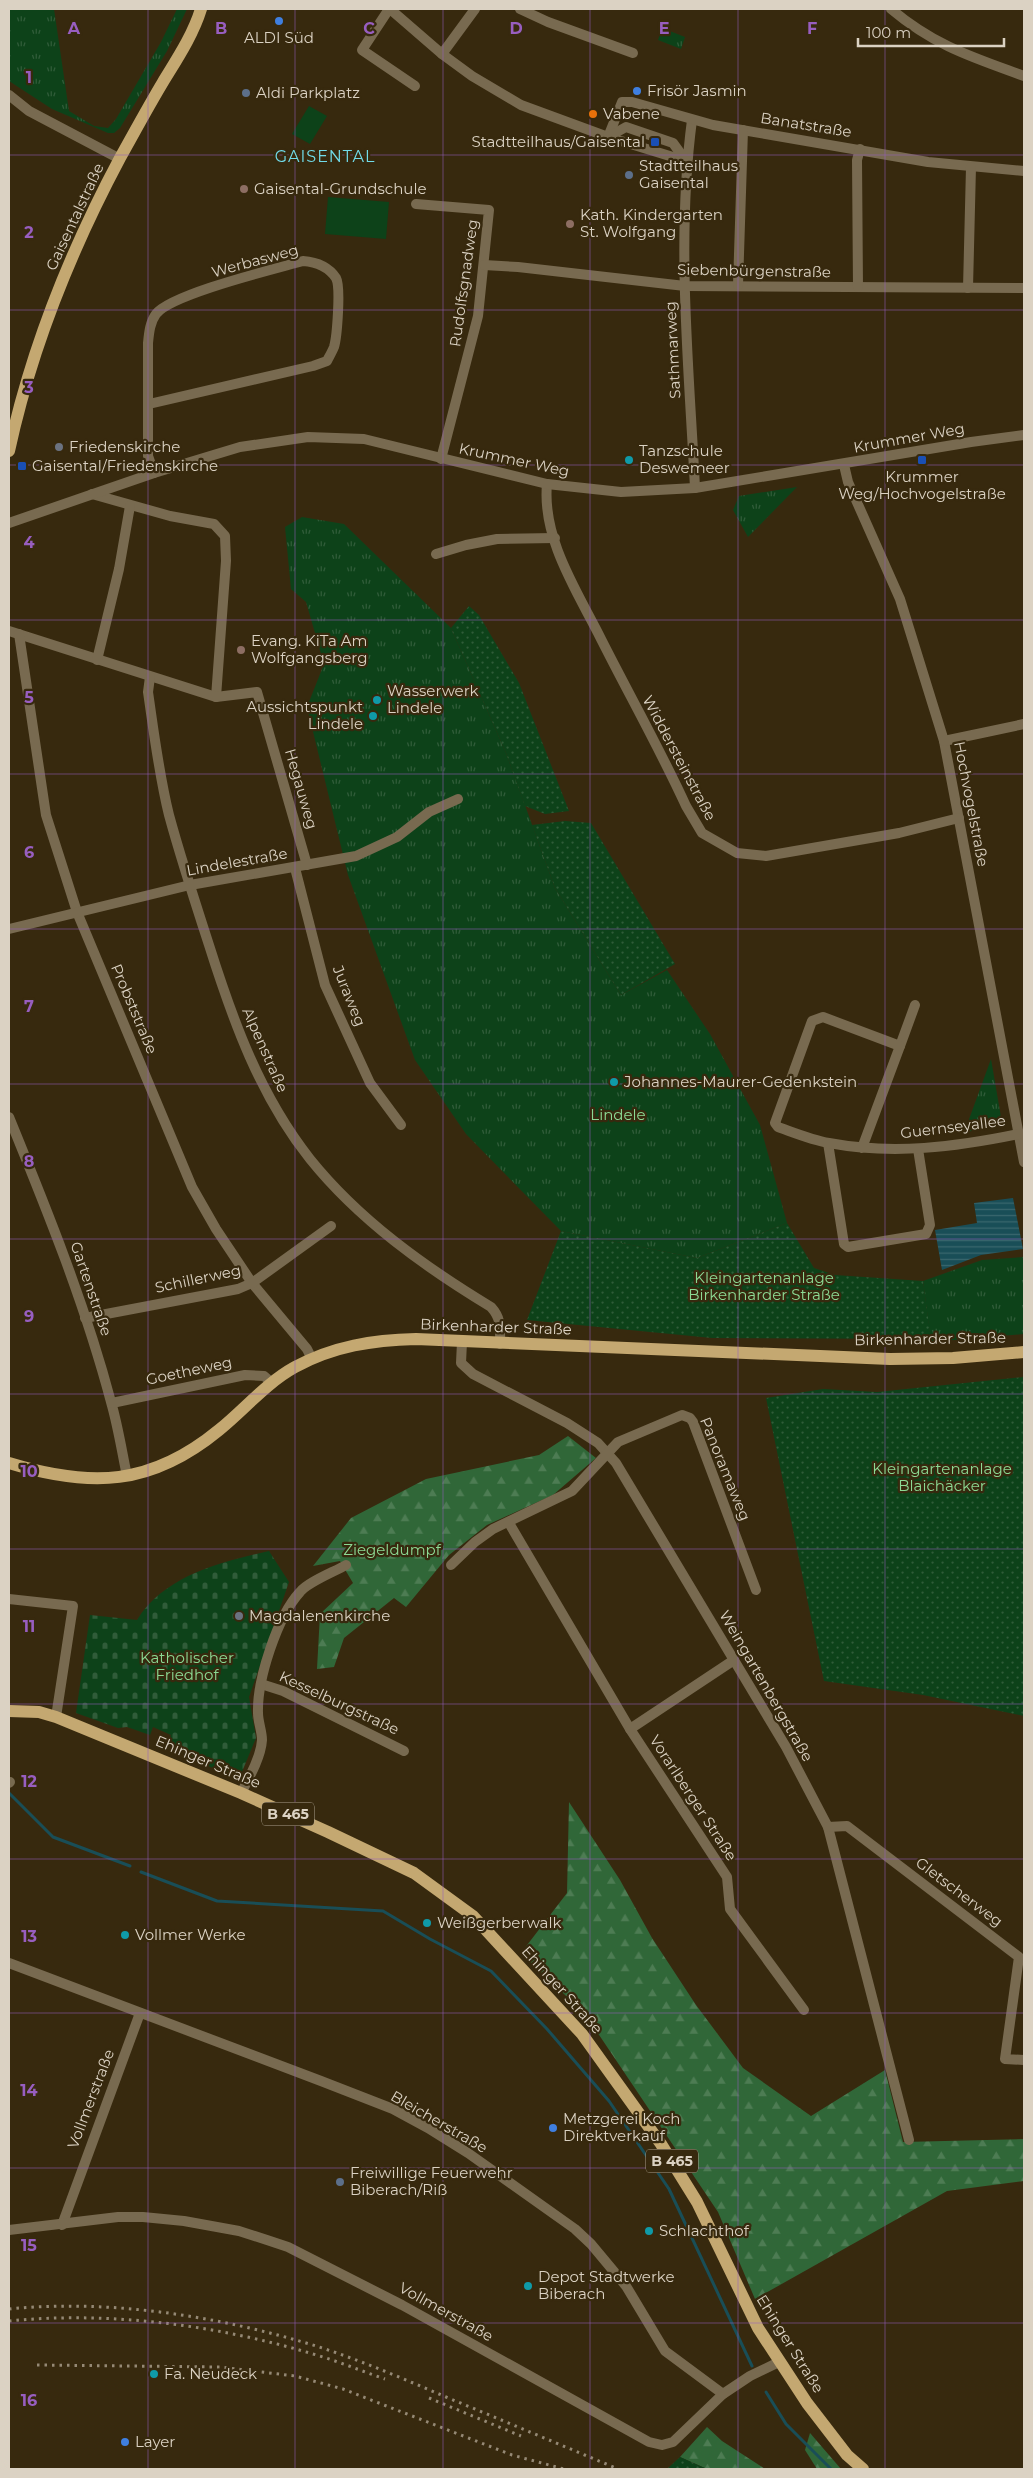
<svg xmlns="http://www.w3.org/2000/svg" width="1033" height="2478" font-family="Montserrat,sans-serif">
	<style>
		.grass { fill: url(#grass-tufts) }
		.forest { fill: url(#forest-firs) }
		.cemetery { fill: url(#cemetery-stones) }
		.garden { fill: url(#garden-dots) }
		.pitch { fill: #0d4219 }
		.water { fill: url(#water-rules) }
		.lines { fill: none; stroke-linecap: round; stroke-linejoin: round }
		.stream { stroke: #194e57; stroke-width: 3 }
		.minor { stroke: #786a50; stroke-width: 10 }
		.major { stroke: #c4a871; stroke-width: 12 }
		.rail { stroke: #958975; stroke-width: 3; stroke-dasharray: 2.5 5; stroke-linecap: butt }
		.grid { fill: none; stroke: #985ec0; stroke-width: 1; stroke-opacity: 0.55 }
		.shop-dot { fill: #3f7fe0; stroke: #37290e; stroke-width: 2 }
		.service-dot { fill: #5c6f8a; stroke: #37290e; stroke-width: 2 }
		.food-dot { fill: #e8710a; stroke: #37290e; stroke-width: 2 }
		.transit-dot { fill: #1a4fb4; stroke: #37290e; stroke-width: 2 }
		.education-dot { fill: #8d6e63; stroke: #37290e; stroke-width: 2 }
		.worship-dot { fill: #6b7280; stroke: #37290e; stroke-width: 2 }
		.culture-dot { fill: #0f9aa8; stroke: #37290e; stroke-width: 2 }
		.labels { text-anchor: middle; stroke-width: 4.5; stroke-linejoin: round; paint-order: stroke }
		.shield { fill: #37290e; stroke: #aa9f8d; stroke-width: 1 }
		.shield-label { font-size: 14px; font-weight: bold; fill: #dbd2c3 }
		.poi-label { font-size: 15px; fill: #dbd2c3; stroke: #37290e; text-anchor: start }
		.street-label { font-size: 15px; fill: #dbd2c3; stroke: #37290e }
		.park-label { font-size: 15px; fill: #8cda94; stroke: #37290e }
		.neighbourhood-label { font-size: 16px; letter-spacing: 1px; fill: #71dcea; stroke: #37290e }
		.grid-label { font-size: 16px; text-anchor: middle; font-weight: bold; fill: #985ec0; stroke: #37290e; stroke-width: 4.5; stroke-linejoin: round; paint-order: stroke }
	</style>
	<defs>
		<pattern id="grass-tufts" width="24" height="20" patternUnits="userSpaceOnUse" patternTransform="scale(1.25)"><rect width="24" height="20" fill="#0d4219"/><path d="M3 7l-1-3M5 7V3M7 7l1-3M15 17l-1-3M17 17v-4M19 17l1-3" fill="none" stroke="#305c39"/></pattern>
		<pattern id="forest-firs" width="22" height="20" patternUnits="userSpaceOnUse" patternTransform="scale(1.25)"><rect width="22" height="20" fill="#306738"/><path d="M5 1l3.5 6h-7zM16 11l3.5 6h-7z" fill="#4d7c53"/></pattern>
		<pattern id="cemetery-stones" width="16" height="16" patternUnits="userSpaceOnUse" patternTransform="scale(1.25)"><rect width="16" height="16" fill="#0d4219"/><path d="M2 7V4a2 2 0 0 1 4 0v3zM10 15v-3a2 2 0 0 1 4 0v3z" fill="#305c39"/></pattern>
		<pattern id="garden-dots" width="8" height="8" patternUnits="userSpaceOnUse" patternTransform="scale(1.25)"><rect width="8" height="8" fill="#0d4219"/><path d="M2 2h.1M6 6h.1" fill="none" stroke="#305c39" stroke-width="1.8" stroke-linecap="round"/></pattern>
		<pattern id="water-rules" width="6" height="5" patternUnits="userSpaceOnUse" patternTransform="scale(1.25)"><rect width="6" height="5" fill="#194e57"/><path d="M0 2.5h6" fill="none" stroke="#3a676e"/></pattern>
	</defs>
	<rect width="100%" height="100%" fill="#37290e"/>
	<g class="grass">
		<path d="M9,9h45l15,102 25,15 14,2 8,-9 45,-77 16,-33h10l-20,42 -47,77 -6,5h-6l-56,-24 -43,-28z"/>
		<path d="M662,28l23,9 -4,12 -23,-9z"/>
		<path d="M797,487l-49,50 -15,-27 6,-14z"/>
		<path d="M302,517l42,7 107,104 55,125 49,135 66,107 46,-25 43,64 50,91 27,98 -90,35 -136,-27 -95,-97 -51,-74 -67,-185 -41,-168 17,-43 -18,-62 -15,-13 -6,-62z"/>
		<path d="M991,1059l11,64 -38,10z"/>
		<path d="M1024,1257v77l-93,8 -8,-61 59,-21z"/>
	</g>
	<g class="forest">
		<path d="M568,1436l28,22 -43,37 -66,30 -38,30 -43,52 -12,-9 -50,40 -10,29 -17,2 3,-55 33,-31 -13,-22 -27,5 38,-48 75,-39 113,-24z"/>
		<path d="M569,1802l51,78 32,58 44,67 47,63 68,48 74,-46 18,72 121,-3v42l-77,10 -192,108 -37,-87 -133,-198 -64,-61 46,-60z"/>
		<path d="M707,2427l15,14 43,28h-58l-27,-12z"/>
		<path d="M810,2433l31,36h-24l-12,-19z"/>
	</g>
	<path class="cemetery" d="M269,1551l20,31 -40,115 7,41 -17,41 -45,-19 -4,-7 -22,-10 3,-8 -18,-8 -3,8 -23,-8 -9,1 -42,-15 14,-98 47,5c28,-45 84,-58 132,-69z"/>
	<g class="garden">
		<path d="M469,606l10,9 40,68 50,128 -24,3 -20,-8 -19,-53 -55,-125z"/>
		<path d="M565,821l26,2 84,141 -54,31 -66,-107 -23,-63z"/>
		<path d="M787,1223l27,45 21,7 88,6 8,58 -219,-1 -185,-18 34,-89 136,27z"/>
		<path d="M1024,1377v339l-101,-21 -99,-14 -58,-283 57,-9 54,3z"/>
		<path d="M680,2457l27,12h-40z"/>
	</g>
	<g class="pitch">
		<path d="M309,106l18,10 -17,28 -18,-10z"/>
		<path d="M328,197l61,5 -3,37 -61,-5z"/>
	</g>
	<path class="water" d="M1013,1198l10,51 -42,6 -39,15 -7,-40 42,-7 -3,-20z"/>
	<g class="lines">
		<g class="stream">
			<path d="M9,1793l44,44 77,29"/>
			<path d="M141,1872l76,29 166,10 47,28 61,32 56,58 62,72 60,88 83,177"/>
			<path d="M766,2392l20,32 45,45"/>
		</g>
		<g class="minor">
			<path d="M389,9l-27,41 53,36"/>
			<path d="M390,9l52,45 30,22 49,29 87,32 78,24"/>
			<path d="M520,9l28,13 85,31"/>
			<path d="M891,9c44,37 81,48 133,67"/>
			<path d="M442,54l33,-45"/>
			<path d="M9,95l20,16 91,48"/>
			<path d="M692,120c-16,121 -3,247 3,368"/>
			<path d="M608,137l14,-35h10l81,23 215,37 96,9"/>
			<path d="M608,137l18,-10 47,16 13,18"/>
			<path d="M416,204l73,6 -11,106 -37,143"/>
			<path d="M484,265l34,2 167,19 339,2"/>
			<path d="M738,285l5,-155"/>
			<path d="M858,287l-1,-127 3,-11"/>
			<path d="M968,288l3,-121"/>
			<path d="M149,404l164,-38 14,-5c2,-4 5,-9 7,-14 3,-10 7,-60 2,-69 -8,-12 -20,-16 -33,-17 -28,8 -132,33 -147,53 -6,8 -7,19 -8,29v113l6,17"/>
			<path d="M844,465l4,17 52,117 44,142 80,421"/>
			<path d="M547,484c-5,53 28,104 51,149 29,58 61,114 88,173l16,27 35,20 29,3 133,-23 60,-15"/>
			<path d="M92,494l78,22 44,8 11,12 1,25 -10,136"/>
			<path d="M9,523l145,-50 86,-26 68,-10 56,2 183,45 74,8 74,-4 276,-46 53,-7"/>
			<path d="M436,554l30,-9 31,-6 58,-1"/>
			<path d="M9,631l207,66 41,-5 50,173"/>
			<path d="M19,634l27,181 31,97 115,275 24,42 36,54 55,66 5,10"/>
			<path d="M97,660l22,-91 11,-63"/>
			<path d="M150,677l-2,15c6,41 11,83 21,123 12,44 26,87 40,130 24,76 51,151 101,214 49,61 115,108 181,148 11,12 9,22 9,37"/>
			<path d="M944,741l80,-17"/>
			<path d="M295,868l30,117 45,98 31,42"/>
			<path d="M9,929l181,-44 166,-29 41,-19 32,-25 29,-13"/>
			<path d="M900,1046l15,-41"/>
			<path d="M9,1117c38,93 76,187 102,285 7,24 11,50 16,74"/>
			<path d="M828,1143l16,101 4,3 78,-13 4,-9 -12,-76"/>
			<path d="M862,1148l38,-102 -77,-29 -11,4 -37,102 3,4c17,6 34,13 51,16 64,12 127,4 190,-9"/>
			<path d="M85,1318l153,-29 14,-6 79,-57"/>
			<path d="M462,1342l-1,21 12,11 94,49 31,20 18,20 170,284 42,80 81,313"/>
			<path d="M112,1403l133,-28 19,1 7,6"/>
			<path d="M509,1523l121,206 97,148 3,32 74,101"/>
			<path d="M451,1565l24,-23 18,-13 79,-38 46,-49 64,-27 8,3 3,4 63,168"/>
			<path d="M9,1599l64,7 -17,111"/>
			<path d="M261,1684l22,7 121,60"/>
			<path d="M630,1729l104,-69"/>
			<path d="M9,1783l1,-1"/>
			<path d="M241,1793c8,-15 20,-36 21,-53 0,-9 -4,-18 -4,-27 -1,-33 19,-96 42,-121 8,-10 34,-20 46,-27"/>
			<path d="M828,1827l19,-1 172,131 -14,102 19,1"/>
			<path d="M9,1963l312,118 72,28 35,19 40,25 107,76 16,15 35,42 39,65 58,43"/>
			<path d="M62,2225l78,-212"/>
			<path d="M9,2230l109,-13h25l41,4 55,10 28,9 21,7 114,58 247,137 13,3 11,-3 50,-48 27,-18 29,-14"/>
		</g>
		<g class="major">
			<path d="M9,451c22,-102 62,-201 111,-293 14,-25 28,-51 43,-76 14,-23 30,-47 38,-73"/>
			<path d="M9,1463c82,25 142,23 210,-33 26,-21 47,-47 76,-63 39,-21 78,-27 121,-28l474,20 63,-1 71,-6"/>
			<path d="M9,1711l30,1 17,5 185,76 87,39 86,41 59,43 109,118 79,110 36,58 61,126 49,75 40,52 16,14"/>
		</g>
		<g class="rail">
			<path d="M9,2309c101,-10 210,7 307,37 44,14 88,33 130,51 58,24 115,48 172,72"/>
			<path d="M9,2321c100,-10 208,4 304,33 25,7 48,17 72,25"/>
			<path d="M37,2365l183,2 75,9 48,13 169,66 52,14"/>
			<path d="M429,2398l92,38"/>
		</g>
	</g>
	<path class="grid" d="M148,9v2460M295,9v2460M443,9v2460M590,9v2460M738,9v2460M885,9v2460M9,155h1015M9,310h1015M9,465h1015M9,620h1015M9,774h1015M9,929h1015M9,1084h1015M9,1239h1015M9,1394h1015M9,1549h1015M9,1704h1015M9,1859h1015M9,2013h1015M9,2168h1015M9,2323h1015"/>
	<g class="shop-dot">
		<circle cx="279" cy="21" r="5"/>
		<circle cx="637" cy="91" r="5"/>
		<circle cx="553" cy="2128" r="5"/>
		<circle cx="125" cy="2442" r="5"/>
	</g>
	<g class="service-dot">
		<circle cx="246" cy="93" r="5"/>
		<circle cx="629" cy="175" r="5"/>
		<circle cx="340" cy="2182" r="5"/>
	</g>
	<circle class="food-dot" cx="593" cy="114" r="5"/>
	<g class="transit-dot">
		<rect x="650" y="137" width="10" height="10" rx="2.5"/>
		<rect x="917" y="455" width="10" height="10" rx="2.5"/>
		<rect x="17" y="461" width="10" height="10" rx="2.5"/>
	</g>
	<g class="education-dot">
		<circle cx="244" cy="189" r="5"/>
		<circle cx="570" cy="224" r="5"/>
		<circle cx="241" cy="650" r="5"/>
	</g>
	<g class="worship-dot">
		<circle cx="59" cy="447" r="5"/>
		<circle cx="239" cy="1616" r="5"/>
	</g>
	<g class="culture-dot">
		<circle cx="629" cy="460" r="5"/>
		<circle cx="377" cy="700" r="5"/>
		<circle cx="373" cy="716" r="5"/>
		<circle cx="614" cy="1082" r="5"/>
		<circle cx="427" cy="1923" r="5"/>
		<circle cx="125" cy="1935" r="5"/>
		<circle cx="649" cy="2231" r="5"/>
		<circle cx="528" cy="2286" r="5"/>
		<circle cx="154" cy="2374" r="5"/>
	</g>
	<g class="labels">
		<g class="shield">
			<rect x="262" y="1802.5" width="52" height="23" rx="4"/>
			<rect x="646" y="2149.5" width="52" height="23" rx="4"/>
		</g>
		<g class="shield-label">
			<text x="288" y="1819">B 465</text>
			<text x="672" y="2166">B 465</text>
		</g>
		<g class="poi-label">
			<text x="279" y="43" text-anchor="middle">ALDI Süd</text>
			<text x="647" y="96">Frisör Jasmin</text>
			<text x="256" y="98">Aldi Parkplatz</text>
			<text x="603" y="119">Vabene</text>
			<text x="645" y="147" text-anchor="end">Stadtteilhaus/Gaisental</text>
			<text x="639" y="171">Stadtteilhaus<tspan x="639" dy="17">Gaisental</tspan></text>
			<text x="254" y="194">Gaisental-Grundschule</text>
			<text x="580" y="220">Kath. Kindergarten<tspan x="580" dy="17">St. Wolfgang</tspan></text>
			<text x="69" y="452">Friedenskirche</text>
			<text x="639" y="456">Tanzschule<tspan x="639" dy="17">Deswemeer</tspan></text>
			<text x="32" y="471">Gaisental/Friedenskirche</text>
			<text x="922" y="482" text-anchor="middle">Krummer<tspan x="922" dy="17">Weg/Hochvogelstraße</tspan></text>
			<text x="251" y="646">Evang. KiTa Am<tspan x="251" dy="17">Wolfgangsberg</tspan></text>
			<text x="387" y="696">Wasserwerk<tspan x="387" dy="17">Lindele</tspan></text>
			<text x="363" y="712" text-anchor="end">Aussichtspunkt<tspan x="363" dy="17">Lindele</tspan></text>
			<text x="624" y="1087">Johannes-Maurer-Gedenkstein</text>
			<text x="249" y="1621">Magdalenenkirche</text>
			<text x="437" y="1928">Weißgerberwalk</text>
			<text x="135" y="1940">Vollmer Werke</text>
			<text x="563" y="2124">Metzgerei Koch<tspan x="563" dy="17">Direktverkauf</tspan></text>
			<text x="350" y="2178">Freiwillige Feuerwehr<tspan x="350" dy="17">Biberach/Riß</tspan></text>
			<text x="659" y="2236">Schlachthof</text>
			<text x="538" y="2282">Depot Stadtwerke<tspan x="538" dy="17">Biberach</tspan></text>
			<text x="164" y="2379">Fa. Neudeck</text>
			<text x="135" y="2447">Layer</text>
		</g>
		<g class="street-label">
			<text transform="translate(806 125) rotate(9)" y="5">Banatstraße</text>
			<text transform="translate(75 217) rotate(-65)" y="5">Gaisentalstraße</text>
			<text transform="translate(255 261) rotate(-15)" y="5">Werbasweg</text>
			<text transform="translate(754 271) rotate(1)" y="5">Siebenbürgenstraße</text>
			<text transform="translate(464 283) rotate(-82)" y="5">Rudolfsgnadweg</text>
			<text transform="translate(673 350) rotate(-93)" y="5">Sathmarweg</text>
			<text transform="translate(909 438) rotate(-10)" y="5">Krummer Weg</text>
			<text transform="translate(514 460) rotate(12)" y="5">Krummer Weg</text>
			<text transform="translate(679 758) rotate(62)" y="5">Widdersteinstraße</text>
			<text transform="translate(301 789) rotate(74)" y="5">Hegauweg</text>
			<text transform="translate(971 804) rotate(79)" y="5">Hochvogelstraße</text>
			<text transform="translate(237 862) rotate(-10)" y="5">Lindelestraße</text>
			<text transform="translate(349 996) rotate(68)" y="5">Juraweg</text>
			<text transform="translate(134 1009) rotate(67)" y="5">Probststraße</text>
			<text transform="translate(265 1050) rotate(66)" y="5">Alpenstraße</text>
			<text transform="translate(953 1127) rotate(-7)" y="5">Guernseyallee</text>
			<text transform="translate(198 1279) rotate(-12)" y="5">Schillerweg</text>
			<text transform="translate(91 1289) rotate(71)" y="5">Gartenstraße</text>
			<text transform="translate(496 1327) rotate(2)" y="5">Birkenharder Straße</text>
			<text transform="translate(930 1339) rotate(-1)" y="5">Birkenharder Straße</text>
			<text transform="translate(189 1371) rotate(-12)" y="5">Goetheweg</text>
			<text transform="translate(725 1469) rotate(68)" y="5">Panoramaweg</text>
			<text transform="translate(766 1686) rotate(60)" y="5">Weingartenbergstraße</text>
			<text transform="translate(339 1703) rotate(25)" y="5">Kesselburgstraße</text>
			<text transform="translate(208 1762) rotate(23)" y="5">Ehinger Straße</text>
			<text transform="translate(693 1798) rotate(57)" y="5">Vorarlberger Straße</text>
			<text transform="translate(959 1892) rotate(37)" y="5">Gletscherweg</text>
			<text transform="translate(562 1990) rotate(48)" y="5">Ehinger Straße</text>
			<text transform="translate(91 2099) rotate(-69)" y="5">Vollmerstraße</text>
			<text transform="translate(439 2122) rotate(30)" y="5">Bleicherstraße</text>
			<text transform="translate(446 2312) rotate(29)" y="5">Vollmerstraße</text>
			<text transform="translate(790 2344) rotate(58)" y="5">Ehinger Straße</text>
		</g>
		<g class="park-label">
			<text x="618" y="1120">Lindele</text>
			<text x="764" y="1283">Kleingartenanlage<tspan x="764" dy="17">Birkenharder Straße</tspan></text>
			<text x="942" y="1474">Kleingartenanlage<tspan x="942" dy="17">Blaichäcker</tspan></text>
			<text x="392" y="1555">Ziegeldumpf</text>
			<text x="187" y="1663">Katholischer<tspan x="187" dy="17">Friedhof</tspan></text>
		</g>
		<g class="neighbourhood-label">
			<text x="325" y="162">GAISENTAL</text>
		</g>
	</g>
	<g class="grid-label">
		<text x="74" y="34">A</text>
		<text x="221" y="34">B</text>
		<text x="369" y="34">C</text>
		<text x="516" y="34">D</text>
		<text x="664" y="34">E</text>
		<text x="812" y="34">F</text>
		<text x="29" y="83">1</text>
		<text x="29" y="238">2</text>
		<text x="29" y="393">3</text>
		<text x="29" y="548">4</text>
		<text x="29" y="703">5</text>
		<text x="29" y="858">6</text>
		<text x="29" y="1012">7</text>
		<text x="29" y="1167">8</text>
		<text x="29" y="1322">9</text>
		<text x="29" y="1477">10</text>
		<text x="29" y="1632">11</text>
		<text x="29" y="1787">12</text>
		<text x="29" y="1942">13</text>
		<text x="29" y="2096">14</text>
		<text x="29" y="2251">15</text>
		<text x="29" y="2406">16</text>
	</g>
	<rect width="1033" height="2478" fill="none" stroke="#dbd2c3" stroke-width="20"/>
	<path d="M858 38v8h146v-8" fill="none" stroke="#dbd2c3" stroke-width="2.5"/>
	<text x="866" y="38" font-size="15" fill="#dbd2c3" stroke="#37290e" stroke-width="4" paint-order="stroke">100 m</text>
</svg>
